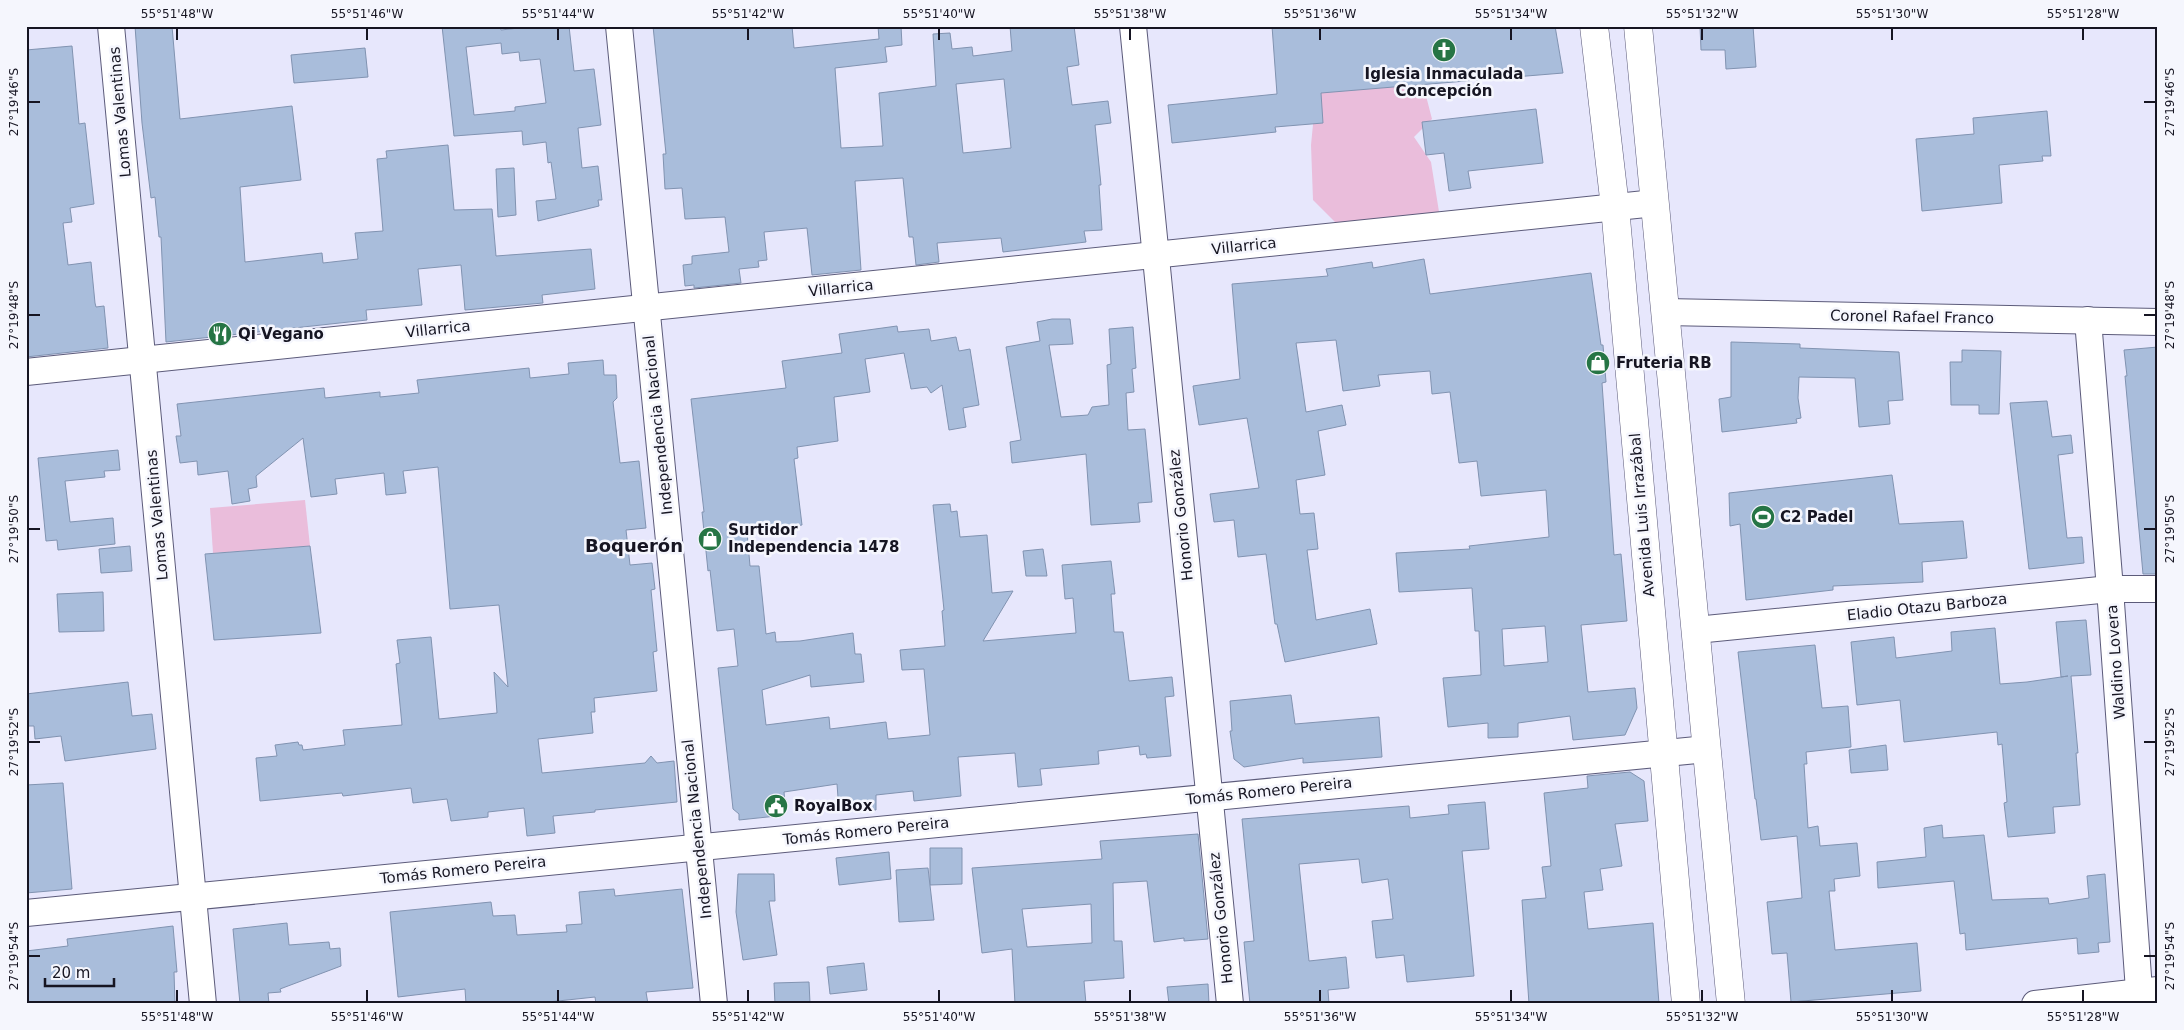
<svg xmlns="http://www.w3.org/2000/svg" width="2184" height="1030" font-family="'DejaVu Sans',sans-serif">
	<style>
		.green { fill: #eabddb }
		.building { fill: #a9bddb; stroke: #8193b1; fill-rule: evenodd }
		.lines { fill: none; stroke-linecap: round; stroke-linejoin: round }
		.street-casing { stroke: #5c5b7a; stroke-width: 28 }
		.highway-casing { stroke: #5c5b7a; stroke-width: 29 }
		.street { stroke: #fff; stroke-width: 26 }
		.highway { stroke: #fff; stroke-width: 28 }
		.ticks { fill: none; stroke: #161522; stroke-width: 2 }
		.labels { text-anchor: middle; stroke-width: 5; stroke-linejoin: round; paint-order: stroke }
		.poi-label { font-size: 15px; font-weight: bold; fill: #161522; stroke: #f5f6fd; text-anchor: start }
		.street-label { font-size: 15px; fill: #161522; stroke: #f5f6fd }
		.quarter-label { font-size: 18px; font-weight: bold; fill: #161522; stroke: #f5f6fd }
		.neatline { fill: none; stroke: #161522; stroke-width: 2 }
		.ticks-label { font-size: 12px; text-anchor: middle; fill: #161522 }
	</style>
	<rect width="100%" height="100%" fill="#e7e7fc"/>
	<g class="green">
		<path d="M1408,75l17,17 7,27 -18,18 17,25 9,56 -31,-3 -73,8 -23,-23 -2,-55 5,-51z"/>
		<path d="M305,500l5,46 -97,7 -3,-45z"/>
	</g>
	<g class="building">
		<path d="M135,26h37l8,93 112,-13 9,74 -61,7 5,75 77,-9 1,10 35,-4 -3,-26 28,-2 -6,-72 10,-1 -1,-7 62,-6 6,65 38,-1 4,47 95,-7 4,40 -53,6 1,8 -78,7 -4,-45 -43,4 4,36 -56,5 1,10 -201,22 -5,-105h-2l-4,-40 -4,1 -9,-75z"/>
		<path d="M442,26h58l1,4 36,-4h32l5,45 20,-2 7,56 -23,3 4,40 16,-2 4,34h-4l1,6 -61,15 -2,-20 20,-2 -5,-37 -3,1 -2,-21 -23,3 -1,-14 -68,5zM501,43l1,11 17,-2 1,9 20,-2 6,44 -31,4v4l-41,4 -8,-68z"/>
		<path d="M653,26h139l2,22 85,-9 -1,-13h23l1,19 -17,2 2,15 -52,6 6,80 42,-2 -4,-53 57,-7 -3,-52 17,-1 2,16 20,-2 1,9 39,-5 -2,-25h64l5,39 -12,2 5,38 36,-4 3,22 -16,2 6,60h-2l3,45 -18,1 2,11 -83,10 -2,-14 -64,5 2,19 -23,3 -3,-28h-4l-6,-59 -48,3 6,89 -49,5 -5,-47 -43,4 3,28 -9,1 1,6 -20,2 2,14 -47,5v-3l-9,1 -2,-21 9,-1v-8l37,-4 -4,-35 -40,2 -3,-31 -17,1 -2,-35h3zM1004,79l7,69 -48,5 -7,-69z"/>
		<path d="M1272,26h283l8,47 -242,20 2,30 -48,4 1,5 -104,11 -4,-38 109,-11z"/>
		<path d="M1700,26h53l3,41 -30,2 -1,-19h-24z"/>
		<path d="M72,46l7,78 6,-1 9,81 -24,4 2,14 -9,1 5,42 23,-3 4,41 1,4 8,-1 4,42 -82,9v-307z"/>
		<path d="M365,48l3,29 -74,6 -3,-28z"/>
		<path d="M1536,109l7,54 -75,8 3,17 -22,3 -5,-38 -18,2 -4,-33z"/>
		<path d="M2047,111l4,45h-9l1,5 -44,4 3,38 -80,8 -6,-72 58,-5 -1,-16z"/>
		<path d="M514,168l2,47 -18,2 -2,-48z"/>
		<path d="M1424,259l6,35 161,-21 10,72h2l3,37 -4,1 12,172 7,-1 6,67 -46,4 7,67 47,-4 2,20 -12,27 -52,5 -3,-24 -52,7v14l-30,1v-15l-40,4 -5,-49 38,-3 -2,-44h-4l-3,-43 -73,4 -3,-39 74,-4 -1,-3 80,-9 -3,-47 -65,6 -4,-35 -18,2 -9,-71 -18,2 -2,-23 -52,4 2,11 -37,5 -7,-51 -40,3 10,69 36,-7 4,20 -28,6 7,44 -29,5 4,34 14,-1 4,36 -11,1 9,70 54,-11 7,35 -92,18 -8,-38h-2l-9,-70 -28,3 -4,-37 -20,2 -4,-28 49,-6 -12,-70 -48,7 -6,-39 47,-7 -8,-95 96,-8 -2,-7 46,-7 1,6zM1545,626l3,36 -44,4 -2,-37z"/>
		<path d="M1052,319h18l3,25 -24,1 12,72 27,-2 4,-8 17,-2 -2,-40 4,-1 -2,-35 24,-2 3,41 -4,1 2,23 -8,1 2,37 17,-1 7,73 -14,1 2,19 -49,3 -5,-71 -74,9 -2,-21 11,-2 -15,-93 34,-6 -3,-19z"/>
		<path d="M897,326l1,6 31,-3 2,12 25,-4 3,14 11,-2 9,56 -16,3 3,19 -17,3 -7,-45 -11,8 -4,-6 -16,2 -7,-36 -39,6 5,33 -36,5 4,44 -41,6 1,11 -4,1 8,66 -55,7 3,34h9l7,68 9,-2 1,10 24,-1 53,-8 2,21h6l3,28 -53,5 -1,-12 -48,15 4,35 63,-8 1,12 56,-7 2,17 42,-4 -6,-66 -22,1 -2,-20 45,-4 -3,-35 2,-1 -11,-105 17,-1 1,8 6,-1 3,26 27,-2 5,58 21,-2 -30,50 93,-8 -3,-35 -8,1 -3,-34 49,-4 4,33h-4l3,38h9l6,49 43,-4 2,19 -9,1 6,59 -24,2 -1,-4 -6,1 -1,-9 -41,5 1,13 -59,5 2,16 -24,2 -3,-34 -57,4 3,39 -47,5 -1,-10 -37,4v15l-37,1 -2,-27 -53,8 1,11 -8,13 -38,4v-6l-6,-5 -15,-141 20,-2 -4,-37 -17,2 -7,-61 -2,1 -6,-59h2l-13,-113 95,-11 -4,-27 60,-8 -3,-19z"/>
		<path d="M1731,342l69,2v4l99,4 4,48 -15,1 2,23 -31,3 -4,-49 -56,-1 -1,21 3,20 -5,1 1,4 -75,9 -3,-33 12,-2z"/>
		<path d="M2158,347v227h-15l-18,-198h2l-3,-26z"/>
		<path d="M1962,350l39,1 -2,63h-20v-9h-28l-1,-43h12z"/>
		<path d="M603,360l1,15h12l1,23 -4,4 7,61 19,-2 7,67 -20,2 4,35 22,-2 3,26 -4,1 6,61 -4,1 4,39 -63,7 1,14h-4l2,21 -55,6 4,34 103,-10 6,-7 6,7 17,-2 3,41 -82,8v2l-42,4 2,17 -28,3 -3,-28 -36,4v5l-37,4 -4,-22 -34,4 -2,-15 -68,8 -1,-3 -82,8 -4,-43 21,-2 -2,-11 23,-3 1,3h3l1,5 42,-5 -2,-15 59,-5 -6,-61 4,-1 -3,-23 34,-3 8,82 58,-6 -3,-41 14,15 -9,-82 -49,4 -12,-142 -35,4 3,22 -20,2 -2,-22 -49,6 2,15 -26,3 -8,-59 -47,38 1,11 -9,2 2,12 -18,3 -4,-33 -30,4 -1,-14 -17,2 -4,-27h5l-4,-32 147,-16 1,10 55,-6v5l39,-4 -2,-13 112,-12 1,10 39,-4 -1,-11z"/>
		<path d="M2047,401l5,36 19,-2 2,18 -15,2 9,83 15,-1 2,26 -55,6 -19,-166z"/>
		<path d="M118,450l2,20 -16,1 1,6 -40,4 5,41 43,-4 2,26 -57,6 -1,-10 -11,1 -8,-83z"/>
		<path d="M1892,475l7,49 64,-3 4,37 -45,4 1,20 -90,4v4l-87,10 -6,-76 -10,2 -1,-33z"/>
		<path d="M130,546l2,25 -31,2 -2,-24z"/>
		<path d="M310,546l11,87 -107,7 -9,-86z"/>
		<path d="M1043,549l4,27h-21l-3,-25z"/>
		<path d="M103,592l1,39 -45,1 -2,-38z"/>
		<path d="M2086,620l5,55 -20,1 7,77h-2l4,52 -27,2 2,26 -47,4 -4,-34 3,-1 -5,-58 -4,1 -1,-13 -93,10 -4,-42 -43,5 -6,-63 43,-5 2,21 56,-7 -1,-19 44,-4 5,56 27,-2 41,-6 -7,1 -5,-55z"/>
		<path d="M1815,645l7,63 26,-2 3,41 -45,5 1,12h-3l4,64 10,-2 2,20 37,-3 3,33 -26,3 1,12h-6l6,59 82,-7 4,48 -130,11 -4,-49 -15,1 -5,-52 35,-4 -5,-62 -36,4 -5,-41h-1l-17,-147z"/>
		<path d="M128,682l4,34 20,-2 4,35 -91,12 -4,-25 -26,3 -1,-13h-8v-32z"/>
		<path d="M1291,695l4,29 84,-7 3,40 -79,6v-5l-59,9 -10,-8 -4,-28h2l-2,-30z"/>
		<path d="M1886,745l2,25 -37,3 -2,-23z"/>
		<path d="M1630,772l14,9 4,40 -33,3 7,42 -22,3 3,21 -19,2 4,37 65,-6 6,81h-130l-7,-104 24,-2 -4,-31 9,-1 -7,-73 44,-5 -1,-12z"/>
		<path d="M63,783l9,106 -46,4v-108z"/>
		<path d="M1485,802l4,47 -27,2 12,125 -67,6 -3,-27 -28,3 -4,-37 21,-2 -5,-40 -26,4 -3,-24 -60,5 10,97 37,-4 3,31 -21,2 1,14h-79l-6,-62 10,-1 -12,-122 167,-13 1,12 39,-4 -1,-9z"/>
		<path d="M1942,825l1,13 41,-3 8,65 56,-2 1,6 40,-6 -2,-22 18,-2 5,68 -12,1 1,9 -21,2 -1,-16 -111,12 -1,-17 -5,1 -6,-53 -76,7 -1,-26 49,-5 -2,-29z"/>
		<path d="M1198,834l10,105 -24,2v-3l-30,4 -7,-61 -34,2 1,58h8l2,37 -40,3 2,23h-71l-3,-55 -30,4 -10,-85 130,-9 -2,-18zM1091,904l1,39 -65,4 -5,-38z"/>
		<path d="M930,848h32v36l-32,1z"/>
		<path d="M889,852l2,27 -52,6 -3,-27z"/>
		<path d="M928,868l6,52 -35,2 -3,-52z"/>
		<path d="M738,874h36l1,27h-6l8,54 -34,5 -7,-48z"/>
		<path d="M614,889l1,7 67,-7 11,99 -47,4 2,12h-52l-1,-7 -65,7h-64l-1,-15 -67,8 -8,-85 101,-10 2,14 22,-1 2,20 50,-3 -1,-7 16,-1 -3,-32z"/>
		<path d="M287,923l2,22 40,-3 1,7 10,-1 1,18 -61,23 1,3 -13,1 1,11h-29l-7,-75z"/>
		<path d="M173,926l4,46h-3l1,32h-149v-53l42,-5 -1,-7z"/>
		<path d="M864,963l3,27 -37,4 -3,-27z"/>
		<path d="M809,982l1,21 -35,1 -1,-21z"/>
		<path d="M1208,984l1,20h-40l-2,-17z"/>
	</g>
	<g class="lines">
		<g class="street-casing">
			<g id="street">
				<path d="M111,26l92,978"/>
				<path d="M619,26l95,978"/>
				<path d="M1133,26l97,978"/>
				<path d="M1665,312l493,10"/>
				<path d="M2088,320l22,269 30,415"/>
				<path d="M26,372l1629,-169"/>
				<path d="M1696,630l414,-41h48"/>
				<path d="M26,913l1681,-164"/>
				<path d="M2035,1004l123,-14"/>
			</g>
		</g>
		<g class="highway-casing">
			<g id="highway">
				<path d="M1594,26l21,181 71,797"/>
				<path d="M1638,26l93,978"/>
			</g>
		</g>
		<use href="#street" class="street"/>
		<use href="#highway" class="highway"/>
	</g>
	<path class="ticks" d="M177,28v12M367,28v12M558,28v12M748,28v12M939,28v12M1130,28v12M1320,28v12M1511,28v12M1702,28v12M1892,28v12M2083,28v12M28,102h12M2144,102h12M28,315h12M2144,315h12M28,529h12M2144,529h12M28,742h12M2144,742h12M28,956h12M2144,956h12M177,990v12M367,990v12M558,990v12M748,990v12M939,990v12M1130,990v12M1320,990v12M1511,990v12M1702,990v12M1892,990v12M2083,990v12"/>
	<defs>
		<g id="church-disc" transform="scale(1.25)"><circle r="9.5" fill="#267545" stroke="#f5f6fd"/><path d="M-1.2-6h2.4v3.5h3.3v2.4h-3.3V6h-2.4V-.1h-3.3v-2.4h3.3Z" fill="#fff"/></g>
		<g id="restaurant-disc" transform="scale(1.25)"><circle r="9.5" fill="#267545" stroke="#f5f6fd"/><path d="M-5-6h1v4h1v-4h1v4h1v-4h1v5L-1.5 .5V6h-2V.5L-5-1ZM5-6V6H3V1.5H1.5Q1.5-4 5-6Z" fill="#fff"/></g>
		<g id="shop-disc" transform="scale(1.25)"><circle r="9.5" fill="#267545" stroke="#f5f6fd"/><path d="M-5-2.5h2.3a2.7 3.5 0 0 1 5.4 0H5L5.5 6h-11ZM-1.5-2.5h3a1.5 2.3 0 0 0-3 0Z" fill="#fff"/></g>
		<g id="stadium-disc" transform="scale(1.25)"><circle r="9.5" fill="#267545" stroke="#f5f6fd"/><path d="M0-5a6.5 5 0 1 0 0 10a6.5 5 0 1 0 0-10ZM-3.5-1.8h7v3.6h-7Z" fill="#fff"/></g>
		<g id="civic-disc" transform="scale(1.25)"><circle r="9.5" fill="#267545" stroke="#f5f6fd"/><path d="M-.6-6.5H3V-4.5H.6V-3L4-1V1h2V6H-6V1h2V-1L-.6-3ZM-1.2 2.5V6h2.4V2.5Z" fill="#fff"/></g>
	</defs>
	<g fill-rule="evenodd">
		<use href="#church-disc" x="1444" y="50"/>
		<use href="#restaurant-disc" x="220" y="334"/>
		<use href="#shop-disc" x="1598" y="363"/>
		<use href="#stadium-disc" x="1763" y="517"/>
		<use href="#shop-disc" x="710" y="539"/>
		<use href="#civic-disc" x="776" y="806"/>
	</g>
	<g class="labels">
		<g class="poi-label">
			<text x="1444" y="79" text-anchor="middle">Iglesia Inmaculada<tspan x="1444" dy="17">Concepción</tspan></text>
			<text x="238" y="339">Qi Vegano</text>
			<text x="1616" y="368">Fruteria RB</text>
			<text x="1780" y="522">C2 Padel</text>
			<text x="728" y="535">Surtidor<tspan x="728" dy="17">Independencia 1478</tspan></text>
			<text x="794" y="811">RoyalBox</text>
		</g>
		<g class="street-label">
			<text transform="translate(120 112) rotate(-95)" y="5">Lomas Valentinas</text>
			<text transform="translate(1244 246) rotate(-6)" y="5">Villarrica</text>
			<text transform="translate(841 288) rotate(-6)" y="5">Villarrica</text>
			<text transform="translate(1912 317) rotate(1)" y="5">Coronel Rafael Franco</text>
			<text transform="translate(438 329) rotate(-6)" y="5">Villarrica</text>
			<text transform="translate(658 425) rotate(-96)" y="5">Independencia Nacional</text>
			<text transform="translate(157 515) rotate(-95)" y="5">Lomas Valentinas</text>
			<text transform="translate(1181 515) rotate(-96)" y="5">Honorio González</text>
			<text transform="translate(1642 515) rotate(-95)" y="5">Avenida Luis Irrazábal</text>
			<text transform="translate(1927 607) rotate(-6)" y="5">Eladio Otazu Barboza</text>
			<text transform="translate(2116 662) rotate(-94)" y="5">Waldino Lovera</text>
			<text transform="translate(1269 791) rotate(-6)" y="5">Tomás Romero Pereira</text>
			<text transform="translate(697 829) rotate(-96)" y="5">Independencia Nacional</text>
			<text transform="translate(866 831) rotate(-6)" y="5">Tomás Romero Pereira</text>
			<text transform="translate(463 870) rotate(-6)" y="5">Tomás Romero Pereira</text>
			<text transform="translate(1221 918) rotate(-96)" y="5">Honorio González</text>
		</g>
		<g class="quarter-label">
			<text x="634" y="552">Boquerón</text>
		</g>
	</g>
	<rect width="2184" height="1030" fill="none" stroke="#f5f6fd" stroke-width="55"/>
	<path d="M45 978v8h69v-8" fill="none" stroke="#161522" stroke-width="2.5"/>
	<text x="52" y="978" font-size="15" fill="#161522" stroke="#f5f6fd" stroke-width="4" paint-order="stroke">20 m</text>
	<rect x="28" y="28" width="2128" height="974" class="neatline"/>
	<g class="ticks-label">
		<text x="177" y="18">55°51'48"W</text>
		<text x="367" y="18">55°51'46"W</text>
		<text x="558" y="18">55°51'44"W</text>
		<text x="748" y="18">55°51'42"W</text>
		<text x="939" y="18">55°51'40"W</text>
		<text x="1130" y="18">55°51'38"W</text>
		<text x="1320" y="18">55°51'36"W</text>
		<text x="1511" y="18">55°51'34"W</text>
		<text x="1702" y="18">55°51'32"W</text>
		<text x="1892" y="18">55°51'30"W</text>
		<text x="2083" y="18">55°51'28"W</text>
		<text transform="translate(14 102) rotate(-90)" y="4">27°19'46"S</text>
		<text transform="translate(2170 102) rotate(-90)" y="4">27°19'46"S</text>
		<text transform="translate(14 315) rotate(-90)" y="4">27°19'48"S</text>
		<text transform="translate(2170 315) rotate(-90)" y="4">27°19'48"S</text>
		<text transform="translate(14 529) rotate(-90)" y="4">27°19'50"S</text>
		<text transform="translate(2170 529) rotate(-90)" y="4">27°19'50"S</text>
		<text transform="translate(14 742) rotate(-90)" y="4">27°19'52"S</text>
		<text transform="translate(2170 742) rotate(-90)" y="4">27°19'52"S</text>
		<text transform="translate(14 956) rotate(-90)" y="4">27°19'54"S</text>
		<text transform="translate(2170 956) rotate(-90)" y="4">27°19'54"S</text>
		<text x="177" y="1021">55°51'48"W</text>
		<text x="367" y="1021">55°51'46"W</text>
		<text x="558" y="1021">55°51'44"W</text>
		<text x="748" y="1021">55°51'42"W</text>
		<text x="939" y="1021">55°51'40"W</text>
		<text x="1130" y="1021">55°51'38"W</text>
		<text x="1320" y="1021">55°51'36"W</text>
		<text x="1511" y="1021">55°51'34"W</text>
		<text x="1702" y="1021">55°51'32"W</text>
		<text x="1892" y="1021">55°51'30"W</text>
		<text x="2083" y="1021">55°51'28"W</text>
	</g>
</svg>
